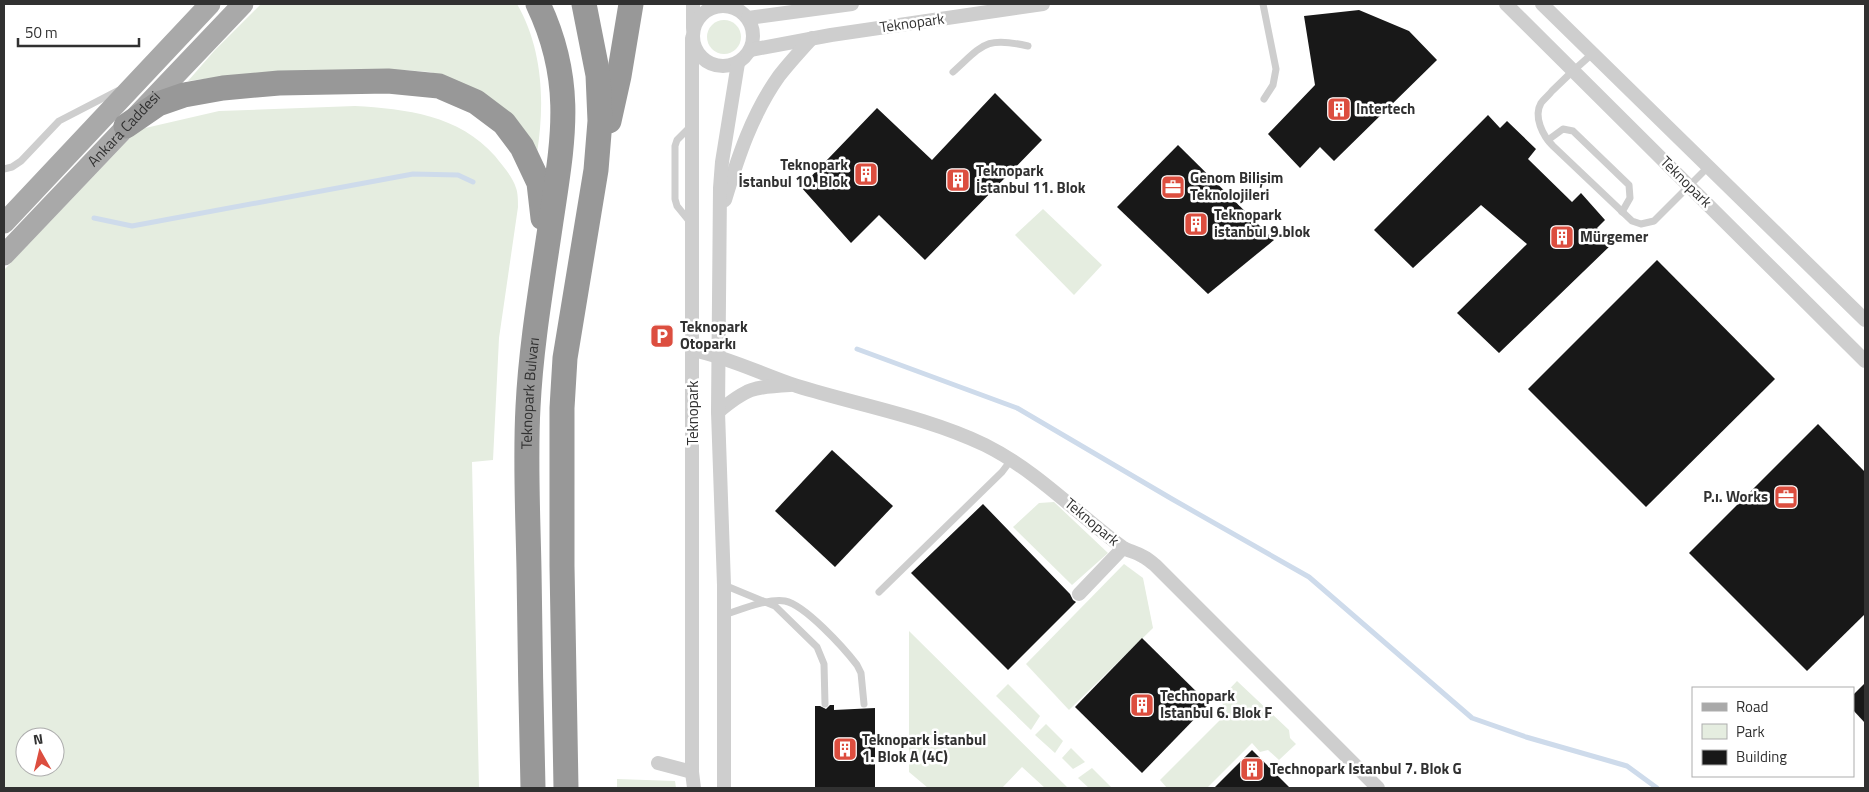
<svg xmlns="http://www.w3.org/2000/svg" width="1869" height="792" font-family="'Titillium Web',sans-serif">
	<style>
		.green { fill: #e5ede0; fill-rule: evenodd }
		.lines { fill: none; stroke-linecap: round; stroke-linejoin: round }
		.stream { stroke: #cedbeb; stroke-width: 5 }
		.building { fill: #181818 }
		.lane { stroke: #cecece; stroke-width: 7 }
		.street { stroke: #cecece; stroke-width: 14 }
		.primary { stroke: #a9a9a9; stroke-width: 21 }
		.highway { stroke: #989898; stroke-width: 25 }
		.labels { text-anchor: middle; stroke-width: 5; stroke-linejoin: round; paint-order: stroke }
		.street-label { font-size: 15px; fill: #313131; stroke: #fff }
		.poi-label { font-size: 15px; font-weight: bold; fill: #313131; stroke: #fff; text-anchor: start }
	</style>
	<rect width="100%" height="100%" fill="#fff"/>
	<g class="green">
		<path d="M261,4h256c26,45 28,99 20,149l-82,-73 -25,-8 -27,-2 -183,7 -32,4 27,-31z"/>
		<circle cx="724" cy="37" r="17"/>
		<path d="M355,106c51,3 104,9 140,50 7,9 18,21 21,32 2,5 2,13 2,19l-19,131 -6,122 -21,2 7,326h-475v-518l125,-131 12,-10 78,-18zM25,737h30v30h-30z"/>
		<path d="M1043,209l59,56 -28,30 -59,-60z"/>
		<path d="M1054,502l54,51 -36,32 -59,-58 26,-24z"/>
		<path d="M1124,564l19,14 10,50 -84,82 -43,-46z"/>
		<path d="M909,631l159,157h-23l-23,-21 -20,21h-74l-19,-16z"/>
		<path d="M1237,681l52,49 1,8 6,6 -17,16 -11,-10 -8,2 -8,-9 -45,45h-40l-7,-8 67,-67 -7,-14z"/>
		<path d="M1008,684l32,32 -9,14 -35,-34z"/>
		<path d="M1046,724l17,17 -8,12 -20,-18z"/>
		<path d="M1071,748l14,14 -12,7 -11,-11z"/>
		<path d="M1092,768l20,20h-23l-11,-10z"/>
		<path d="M617,779l58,2 1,7h-59z"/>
	</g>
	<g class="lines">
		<g class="stream">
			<path d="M94,218l38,8 281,-52 45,1 15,7"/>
			<path d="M857,349l160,59 155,91 137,78 163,141 54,19 101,29 30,22"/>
		</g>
	</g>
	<g class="building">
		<path d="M1359,10l50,21 28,29 -103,101 -14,-14 -20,21 -32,-34 47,-49 -11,-69z"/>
		<path d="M995,93l47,47 -117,120 -46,-45 -28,28 -50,-56 76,-79 55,52z"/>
		<path d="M1488,115l12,13 7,-7 29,28 -8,10 44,43 9,-9 24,27 -8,8 15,16 -113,109 -42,-40 70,-69 -46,-39 -68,63 -39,-38z"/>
		<path d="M1178,145l96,95 -66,54 -91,-87z"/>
		<path d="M1657,260l118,119 -129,128 -118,-118z"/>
		<path d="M1818,424l47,48v142l-58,57 -118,-118z"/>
		<path d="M832,450l61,56 -58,61 -60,-56z"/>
		<path d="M983,504l87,90 3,6 3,2 -68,68 -97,-97z"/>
		<path d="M1142,638l67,66 -67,69 -67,-66z"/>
		<path d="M1865,683v40l-12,-13v-15z"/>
		<path d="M830,705h4v5l41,-2v80h-60v-82h5l6,3z"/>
		<path d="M1252,750l38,38h-76z"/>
	</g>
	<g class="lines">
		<g class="lane">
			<path d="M1263,4l13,65 -3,16 -9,14"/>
			<path d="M1592,54c-14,12 -27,24 -40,37 -3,4 -8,8 -11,12 -8,14 2,33 12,43l79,75 9,3 13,-3 54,-54"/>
			<path d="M953,72c30,-27 32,-36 75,-26"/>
			<path d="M1548,140l15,-11 10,2 56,54 1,13 -8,14"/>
			<path d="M4,169l8,-2 9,-6 38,-40 58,-30"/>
			<path d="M690,222l-13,-16 -2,-7v-53l2,-6 14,-14"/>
			<path d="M724,585l51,21 42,41 7,17 1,40"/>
			<path d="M879,592l123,-120 9,-12"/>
			<path d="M724,615c16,-5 44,-17 61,-14 20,4 59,47 72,64l4,8 3,31"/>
		</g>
		<g class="street">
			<path d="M693,4v24"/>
			<path d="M1506,4l359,357"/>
			<path d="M1542,4l323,316"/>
			<circle cx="723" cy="36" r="30"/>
			<path d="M748,18l104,-14"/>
			<path d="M692,38v734l2,16"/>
			<path d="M750,50l81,-15 212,-31"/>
			<path d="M725,200c13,-43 27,-86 54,-124 10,-13 22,-26 33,-38"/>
			<path d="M693,350c37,8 68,24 104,36 61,19 130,31 188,59 52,26 91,68 137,102 6,4 14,5 20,9 5,2 9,6 13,9l223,223"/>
			<path d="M718,412c29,-24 34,-25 72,-27"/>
			<path d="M1079,594l44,-46"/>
			<path d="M658,763l34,9"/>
			<path d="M724,788v-203l-6,-173 2,-224 2,-26 16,-99"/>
		</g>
		<g class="primary">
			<path d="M4,223l206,-219"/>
			<path id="s1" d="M4,255l239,-251"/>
		</g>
		<g class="highway">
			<path d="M609,121l10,-45 12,-72"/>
			<path d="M126,126l32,-22 26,-9 39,-7 56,-5 109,-2 51,5 37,16 28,21 18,24 17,36 4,35"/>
			<path id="s2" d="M533,788c-2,-73 -3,-145 -4,-218 -1,-54 -4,-109 -1,-163 3,-62 14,-124 23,-186 12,-81 24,-139 -13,-217"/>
			<path d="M566,788l-4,-222v-158l3,-50 31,-188 4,-49 -2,-46 -14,-71"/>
		</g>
	</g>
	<defs>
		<g id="building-square" transform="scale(1.25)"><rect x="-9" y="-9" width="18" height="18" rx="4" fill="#dc4e3f" stroke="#fff"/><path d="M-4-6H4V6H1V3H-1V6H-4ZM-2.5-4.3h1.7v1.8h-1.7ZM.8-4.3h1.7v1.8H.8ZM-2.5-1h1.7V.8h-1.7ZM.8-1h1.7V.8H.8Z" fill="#fff"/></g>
		<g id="office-square" transform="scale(1.25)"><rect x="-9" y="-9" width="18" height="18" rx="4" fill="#dc4e3f" stroke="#fff"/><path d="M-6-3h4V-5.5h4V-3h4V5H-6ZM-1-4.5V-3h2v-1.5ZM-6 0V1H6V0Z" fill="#fff"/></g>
		<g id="parking-square" transform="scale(1.25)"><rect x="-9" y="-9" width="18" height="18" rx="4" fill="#dc4e3f" stroke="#fff"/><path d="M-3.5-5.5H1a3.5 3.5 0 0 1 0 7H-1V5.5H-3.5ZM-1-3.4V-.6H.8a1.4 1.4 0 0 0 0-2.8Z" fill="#fff"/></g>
	</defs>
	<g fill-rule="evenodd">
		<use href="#building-square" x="1339" y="109"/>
		<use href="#building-square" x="866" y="174"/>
		<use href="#building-square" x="958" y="180"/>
		<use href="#office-square" x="1173" y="187"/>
		<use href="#building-square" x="1196" y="224"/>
		<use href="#building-square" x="1562" y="237"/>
		<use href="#parking-square" x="662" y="336"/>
		<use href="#office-square" x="1786" y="497"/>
		<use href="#building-square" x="1142" y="705"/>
		<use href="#building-square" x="845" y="749"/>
		<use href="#building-square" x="1252" y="769"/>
	</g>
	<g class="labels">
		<g class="street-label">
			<text transform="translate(912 23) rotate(-8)" y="5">Teknopark</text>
			<text dy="5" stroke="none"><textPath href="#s1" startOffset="174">Ankara Caddesi</textPath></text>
			<text transform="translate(1686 182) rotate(45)" y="5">Teknopark</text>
			<text dy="5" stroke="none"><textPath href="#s2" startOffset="395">Teknopark Bulvarı</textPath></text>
			<text transform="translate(693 413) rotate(-90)" y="5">Teknopark</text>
			<text transform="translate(1092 522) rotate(40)" y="5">Teknopark</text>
		</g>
		<g class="poi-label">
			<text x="1356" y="114">Intertech</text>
			<text x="848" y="170" text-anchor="end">Teknopark<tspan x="848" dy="17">İstanbul 10. Blok</tspan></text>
			<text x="976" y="176">Teknopark<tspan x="976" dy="17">İstanbul 11. Blok</tspan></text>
			<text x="1190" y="183">Genom Bilişim<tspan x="1190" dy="17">Teknolojileri</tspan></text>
			<text x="1214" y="220">Teknopark<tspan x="1214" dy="17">istanbul 9.blok</tspan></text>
			<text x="1580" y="242">Mürgemer</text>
			<text x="680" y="332">Teknopark<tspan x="680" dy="17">Otoparkı</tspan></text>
			<text x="1768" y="502" text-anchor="end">P.ı. Works</text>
			<text x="1160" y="701">Technopark<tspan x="1160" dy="17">Istanbul 6. Blok F</tspan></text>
			<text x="862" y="745">Teknopark İstanbul<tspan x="862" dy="17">1. Blok A (4C)</tspan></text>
			<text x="1270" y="774">Technopark Istanbul 7. Blok G</text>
		</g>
	</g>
	<rect width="1869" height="792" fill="none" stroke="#313131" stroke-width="10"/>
	<rect x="1692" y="687" width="162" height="90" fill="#ffffff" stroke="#adadad"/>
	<rect x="1702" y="703" width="25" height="8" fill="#a9a9a9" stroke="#adadad"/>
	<text x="1736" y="712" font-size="15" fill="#313131">Road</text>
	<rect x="1702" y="724" width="25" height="15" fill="#e5ede0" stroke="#adadad"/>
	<text x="1736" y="737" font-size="15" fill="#313131">Park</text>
	<rect x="1702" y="750" width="25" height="15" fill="#181818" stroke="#adadad"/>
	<text x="1736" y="762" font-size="15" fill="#313131">Building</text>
	<g transform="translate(40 752) rotate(352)"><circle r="24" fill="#ffffff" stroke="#adadad"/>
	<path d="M0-4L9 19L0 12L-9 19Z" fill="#dc4e3f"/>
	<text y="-8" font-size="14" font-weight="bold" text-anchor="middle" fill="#313131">N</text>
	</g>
	<path d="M18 38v8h121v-8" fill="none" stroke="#313131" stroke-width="2.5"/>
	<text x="25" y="38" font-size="15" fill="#313131" stroke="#ffffff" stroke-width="4" paint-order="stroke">50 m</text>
</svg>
